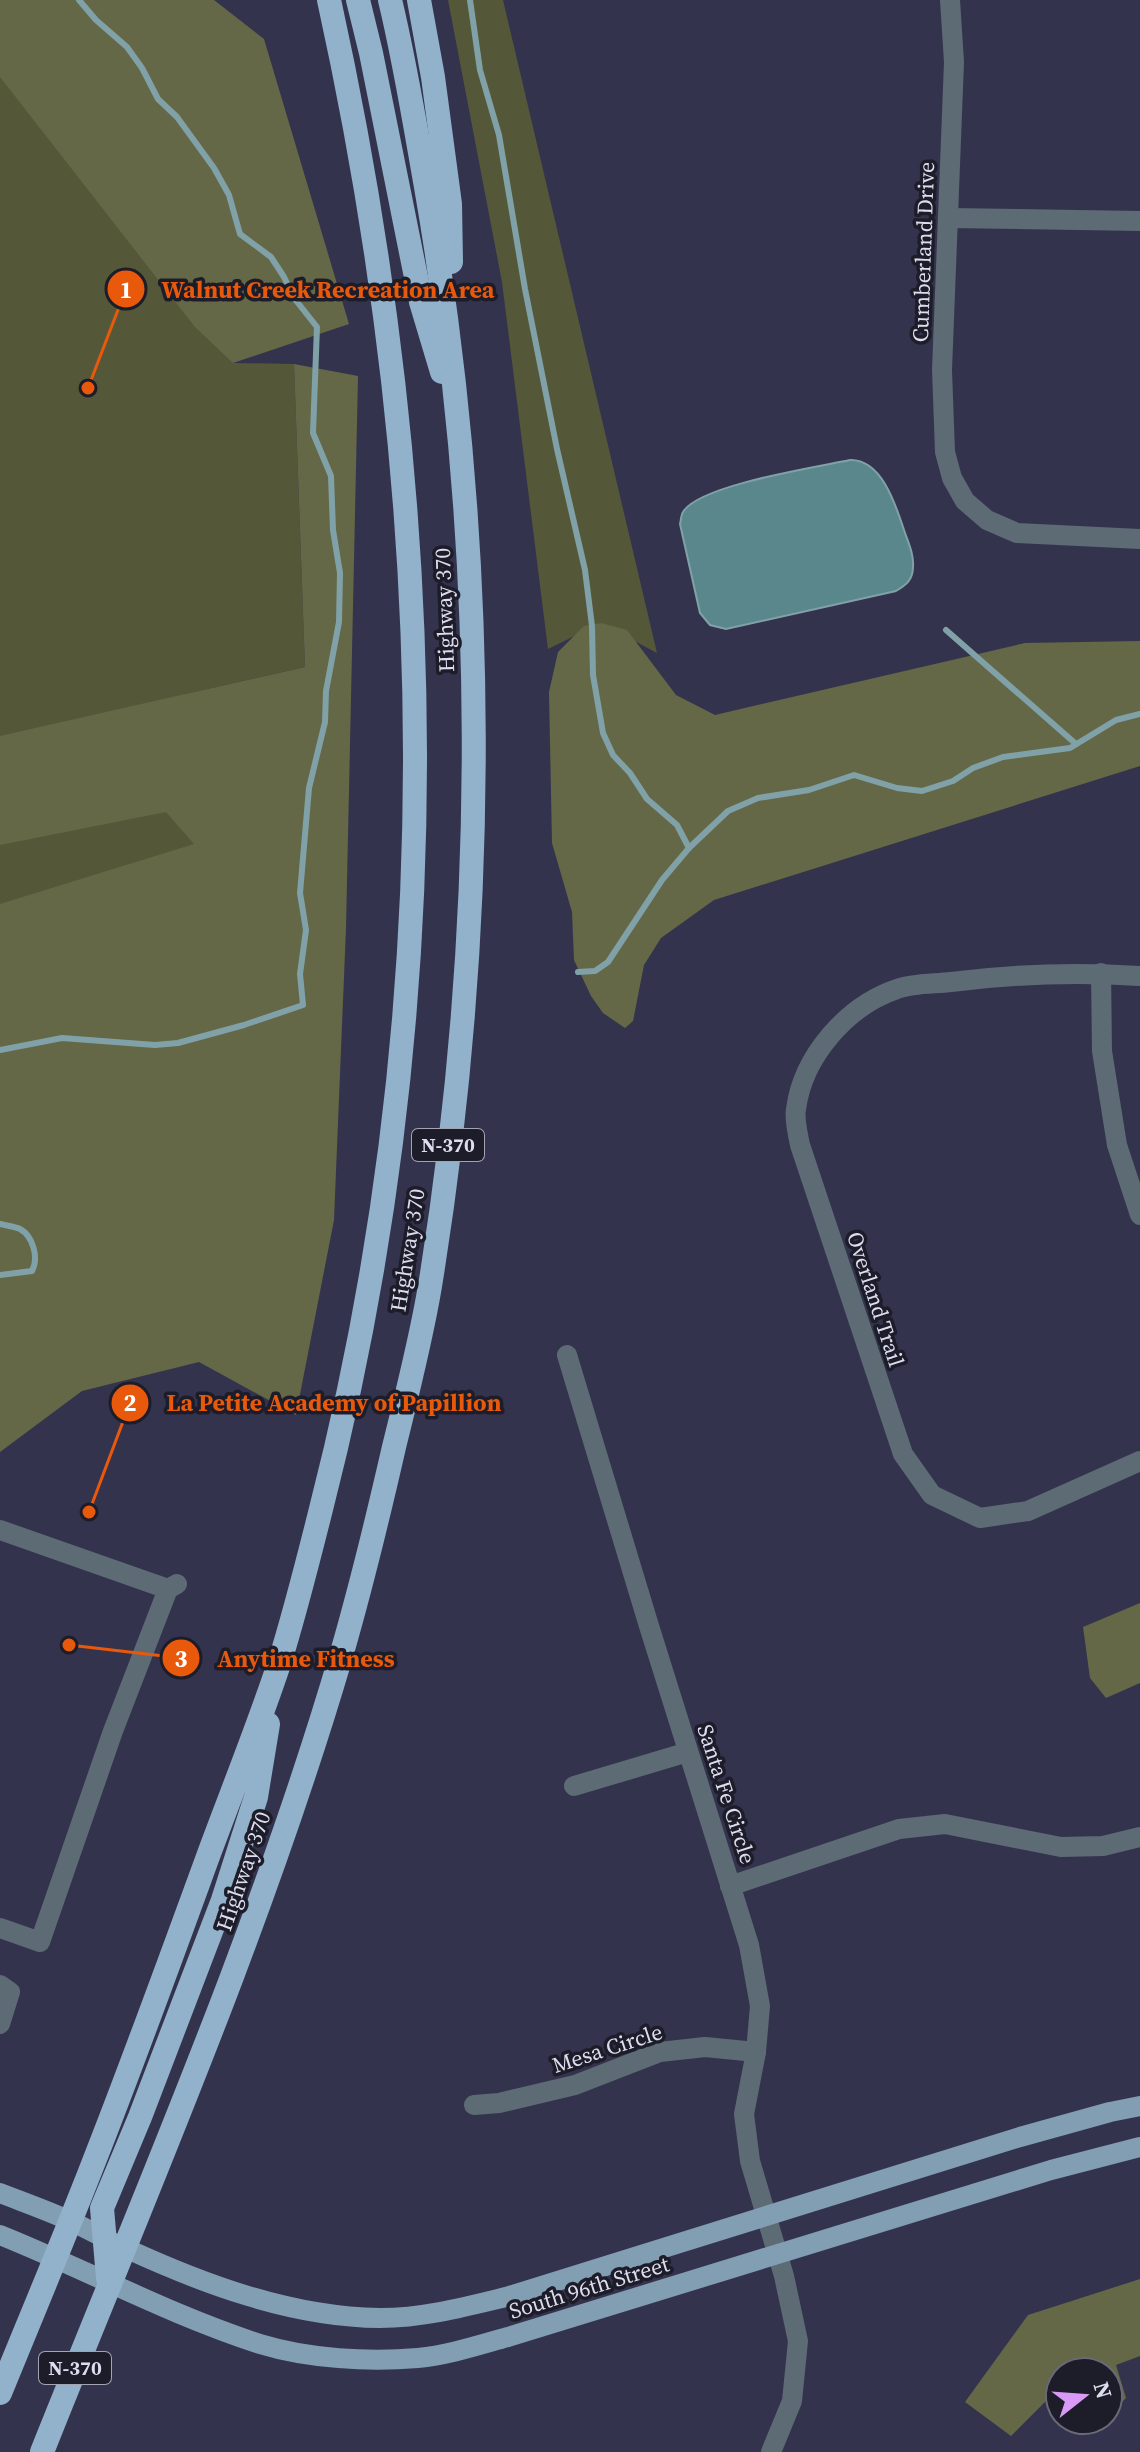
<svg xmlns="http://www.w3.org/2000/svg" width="1140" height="2452" font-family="'Source Serif 4',serif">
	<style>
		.green { fill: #545839 }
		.forest { fill: #646847 }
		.water { fill: #5a878b; stroke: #81a1a9; stroke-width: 2 }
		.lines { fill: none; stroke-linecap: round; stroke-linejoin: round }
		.stream { stroke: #81a1a9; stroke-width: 6 }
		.minor { stroke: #5d6b75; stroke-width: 20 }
		.major { stroke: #829eb2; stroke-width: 20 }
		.highway { stroke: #91b2ca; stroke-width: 24 }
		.labels { text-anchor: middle; stroke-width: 7; stroke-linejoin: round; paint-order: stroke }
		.shield { fill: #1d1c29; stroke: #a3a3b4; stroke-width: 2 }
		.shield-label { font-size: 20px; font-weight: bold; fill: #ddddef }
		.street-label { font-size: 22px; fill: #ddddef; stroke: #1d1c29 }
		.leader { fill: none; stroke: #e8590c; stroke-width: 3 }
		.callout-dot { fill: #e8590c; stroke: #1d1c29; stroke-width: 3 }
		.mark-label { font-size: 24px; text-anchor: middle; font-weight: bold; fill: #fff }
		.callout-label { font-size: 24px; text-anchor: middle; font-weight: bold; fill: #e8590c; stroke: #1d1c29; stroke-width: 7; stroke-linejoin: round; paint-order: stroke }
	</style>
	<rect width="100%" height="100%" fill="#34334e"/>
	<g class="green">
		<path d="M0,0h144l89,363 61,1 11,303 -119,27 65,11 -251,700z"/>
		<path d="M448,0h55l154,653 -56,-30 -53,26 -46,-367z"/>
	</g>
	<g class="forest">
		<path d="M0,0h214l50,39 85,285 -116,39 -38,-36 -195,-250z"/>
		<path d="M294,364l64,12 -12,552 -12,292 -38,195 -97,-53 -117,29 -82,61v-548l194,-60 -28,-32 -166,33v-109l305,-69z"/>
		<path d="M601,623l26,7 49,65 39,20 310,-72 115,-2v125l-426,134 -53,38 -17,27 -11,56 -8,7 -22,-15 -12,-17 -17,-36 -2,-48 -20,-69 -3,-151 9,-40 26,-26z"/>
		<path d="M1140,1603v80l-34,15 -16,-20 -7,-51z"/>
		<path d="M1140,2279v77l-24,9 10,33 -14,14 -4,-2v-38h-48v23l-12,4 -37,37 -46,-34 63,-87z"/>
	</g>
	<path class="water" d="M850,460c32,-1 46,46 54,70 4,12 10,24 9,37 0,13 -7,18 -17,24l-170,38 -16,-4 -10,-12 -20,-89c1,-4 1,-9 3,-12 16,-27 134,-45 167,-52z"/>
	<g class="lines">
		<g class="stream">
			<path d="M470,0l10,70 19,65 26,154 32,160 28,121 7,56 1,49 10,58 10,22 17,18 17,26 30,26 12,23"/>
			<path d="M946,630l130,114"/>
			<path d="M578,972l17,-1 13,-9 54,-82 27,-32 39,-37 30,-13 51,-8 45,-15 43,13 25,3 31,-10 20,-13 30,-11 67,-9 46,-28 24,-6"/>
			<path d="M0,1050l62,-12 93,7 23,-2 66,-18 59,-20 -3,-31 6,-44 -6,-37 9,-105 16,-66 1,-31 13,-69 1,-49 -7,-43 -2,-54 -18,-43 4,-106 -23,-29 -10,-21 -13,-20 -31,-23 -11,-39 -15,-27 -37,-51 -19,-18 -16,-31 -15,-21 -31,-27 -17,-20"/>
			<path d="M0,1224c7,2 14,2 20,5 13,7 19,29 12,42l-32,4"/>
		</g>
		<g class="minor">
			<path d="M950,0l4,62 -12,308 3,82 7,26 13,23 22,19 30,13 123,6"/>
			<path d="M949,218l191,3"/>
			<path d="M1101,973l1,78 15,94 23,70"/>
			<path d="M1140,976c-63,-4 -126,-2 -189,6 -17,2 -38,1 -54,7 -50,17 -94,67 -101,120 -2,11 2,25 4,36l103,309 29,41 48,23 48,-7 112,-50"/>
			<path d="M567,1355l82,271 100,319 11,61 -4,46 -12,62 6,47 34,115 14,65 -6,60 -21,51"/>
			<path d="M0,1530l168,59"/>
			<path d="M574,1786l114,-34"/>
			<path d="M730,1886l169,-57 46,-5 116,23 42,-1 37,-9"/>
			<path d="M0,1928l40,14 73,-211 55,-142 9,-5"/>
			<path d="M0,1985l10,7 -10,32"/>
			<path d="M474,2105l25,-2 76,-18 85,-33 45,-5 51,5"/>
		</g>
		<g class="major">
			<path d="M0,2193c23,9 46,17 68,27 19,8 36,19 55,27 80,37 168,70 257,71 43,0 85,-11 126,-21l514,-160 90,-25 30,-6"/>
			<path d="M0,2235c87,35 170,80 260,109 49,15 108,18 158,14 31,-3 61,-13 90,-21l543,-167 89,-23"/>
		</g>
		<g class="highway">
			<path d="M358,0l13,53 50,249 21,70"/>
			<path d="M419,0l14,77 17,127 1,58"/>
			<path d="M108,2278l-6,-70 38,-91 83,-217 33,-103 12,-73"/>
			<path d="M0,2393c31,-76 63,-152 93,-229 41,-104 79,-209 117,-313 23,-62 48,-124 69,-187 16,-51 29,-103 42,-155 129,-502 119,-1005 8,-1509"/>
			<path d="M42,2452c105,-263 219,-524 299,-796 20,-69 37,-139 53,-209 13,-53 27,-107 36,-161 59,-363 59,-737 -4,-1099 -11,-62 -21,-125 -36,-187"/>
		</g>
	</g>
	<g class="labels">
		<g class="shield">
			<rect x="412" y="1129" width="72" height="32" rx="6"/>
			<rect x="39" y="2352" width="72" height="32" rx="6"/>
		</g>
		<g class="shield-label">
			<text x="448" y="1152">N-370</text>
			<text x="75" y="2375">N-370</text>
		</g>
		<g class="street-label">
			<text transform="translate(923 252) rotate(-88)" y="8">Cumberland Drive</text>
			<text transform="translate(444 610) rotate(-92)" y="8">Highway 370</text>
			<text transform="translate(407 1250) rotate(-81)" y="8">Highway 370</text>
			<text transform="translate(876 1299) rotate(72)" y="8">Overland Trail</text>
			<text transform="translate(727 1794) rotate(72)" y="8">Santa Fe Circle</text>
			<text transform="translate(243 1871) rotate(-71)" y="8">Highway 370</text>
			<text transform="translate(607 2048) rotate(-18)" y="8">Mesa Circle</text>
			<text transform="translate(589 2287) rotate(-17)" y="8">South 96th Street</text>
		</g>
	</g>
	<path class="leader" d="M88 388L126 289M89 1512L130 1403M69 1645L181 1658"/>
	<g class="callout-dot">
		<circle cx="88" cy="388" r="8"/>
		<circle cx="89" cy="1512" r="8"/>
		<circle cx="69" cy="1645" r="8"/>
		<circle cx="126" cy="289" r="20"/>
		<circle cx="130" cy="1403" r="20"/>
		<circle cx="181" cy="1658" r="20"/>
	</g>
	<g class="mark-label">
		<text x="126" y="298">1</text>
		<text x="130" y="1411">2</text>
		<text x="181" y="1667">3</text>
	</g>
	<g class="callout-label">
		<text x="328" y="298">Walnut Creek Recreation Area</text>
		<text x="334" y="1411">La Petite Academy of Papillion</text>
		<text x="306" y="1667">Anytime Fitness</text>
	</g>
	<g transform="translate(1084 2396) rotate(73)"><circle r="38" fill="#1d1c29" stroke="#6a6978" stroke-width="2"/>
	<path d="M0-6L14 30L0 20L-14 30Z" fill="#d99af7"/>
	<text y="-12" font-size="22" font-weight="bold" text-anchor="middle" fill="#ddddef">N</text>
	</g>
</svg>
